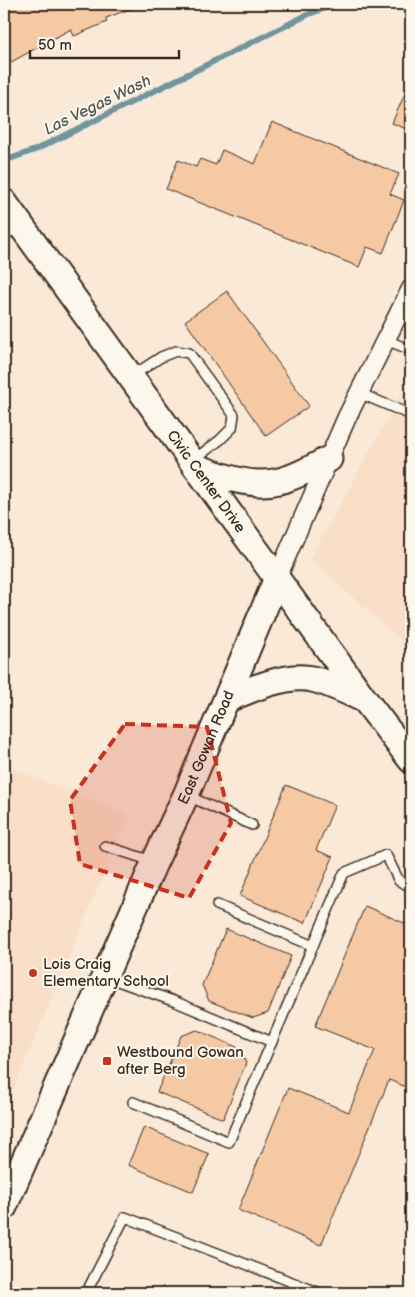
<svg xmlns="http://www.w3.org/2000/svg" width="415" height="1297" font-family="'Balsamiq Sans',sans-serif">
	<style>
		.built { fill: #f9dfc8 }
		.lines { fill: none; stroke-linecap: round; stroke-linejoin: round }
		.stream { stroke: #70959e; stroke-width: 6 }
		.building { fill: #f6c9a5; stroke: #3b2a1e }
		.lane-casing { stroke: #3b2a1e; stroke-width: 12 }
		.street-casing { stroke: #3b2a1e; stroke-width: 21 }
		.secondary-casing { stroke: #3b2a1e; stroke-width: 29 }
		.lane { stroke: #fbf7ec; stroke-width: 9 }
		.street { stroke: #fbf7ec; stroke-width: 18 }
		.secondary { stroke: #fbf7ec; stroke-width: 25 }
		.marked { fill: #c8321e; fill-opacity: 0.2; stroke: #c8321e; stroke-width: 4; stroke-dasharray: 10 6; stroke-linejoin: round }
		.poi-dot { fill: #c8321e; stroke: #fbf7ec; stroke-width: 2 }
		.labels { text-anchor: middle; stroke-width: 4; stroke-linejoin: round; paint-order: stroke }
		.street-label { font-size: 15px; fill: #3b2a1e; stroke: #fbf7ec }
		.poi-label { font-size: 15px; fill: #3b2a1e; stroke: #fbf7ec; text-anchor: start }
		.water-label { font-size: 16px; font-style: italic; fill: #515754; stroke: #fbf7ec }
	</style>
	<rect width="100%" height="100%" fill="#fae9d7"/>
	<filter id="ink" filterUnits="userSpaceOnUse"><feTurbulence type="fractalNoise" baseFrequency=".02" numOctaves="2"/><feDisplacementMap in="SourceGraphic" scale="10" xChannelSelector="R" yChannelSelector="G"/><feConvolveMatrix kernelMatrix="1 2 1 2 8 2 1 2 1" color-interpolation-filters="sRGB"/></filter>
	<g filter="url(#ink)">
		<g class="built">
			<path d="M411,376v273l-101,-90z"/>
			<path d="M4,765l124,51 -124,296z"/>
		</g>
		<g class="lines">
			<path class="stream" d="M4,161l31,-11 274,-136 28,-10"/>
		</g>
		<g class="building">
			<path d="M4,4h135l1,1 -34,13 1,4 -33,14 -3,-7 -67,37z"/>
			<path d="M411,80v51l-19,-8z"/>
			<path d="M272,122l127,52 -9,20 14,6 -21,53 -16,-6 -8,20 -193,-78 12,-29 18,7 4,-8 16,6 6,-15 33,14z"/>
			<path d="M227,291l82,115 -43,30 -81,-115z"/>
			<path d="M286,785l49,20 -19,45 17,7 -28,66 -65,-27z"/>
			<path d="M365,906l46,20v163l-22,-9 -68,165 -83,-35 50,-122 61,24 26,-62 -60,-24z"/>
			<path d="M226,929l65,27 -23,57 -15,5 -44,-17 -7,-16z"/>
			<path d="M197,1030l42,18 7,15 -23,56 -66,-27 24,-56z"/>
			<path d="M144,1127l65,27 -16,38 -65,-27z"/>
		</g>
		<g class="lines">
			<g class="lane-casing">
				<g id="lane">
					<path d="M4,236l16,-11"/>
					<path d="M386,340l25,10"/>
					<path d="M132,376l29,-19 15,-6 13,2 45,62 -2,13 -12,12 -28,21"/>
					<path d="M359,393l52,22"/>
					<path d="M186,795l66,30"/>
					<path d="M105,846l47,15"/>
					<path d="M217,905l96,41"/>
					<path d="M107,977l69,25 96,40"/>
					<path d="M133,1102l96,40 115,-269 42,-18 13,26 12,6"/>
					<path d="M86,1293l39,-76 195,76"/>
				</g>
			</g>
			<g class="street-casing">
				<path id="street" d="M277,578l70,-161 64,-128"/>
			</g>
			<g class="secondary-casing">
				<g id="secondary">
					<path id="s1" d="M4,202l361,498 46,60"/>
					<path d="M196,467c26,9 55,21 83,14 18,-4 34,-14 50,-22"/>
					<path d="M226,700c23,-10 61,-27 86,-21 18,4 35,13 51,20"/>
					<path id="s2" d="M4,1207l151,-346 31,-66 91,-217"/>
				</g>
			</g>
			<use href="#lane" class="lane"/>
			<use href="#street" class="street"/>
			<use href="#secondary" class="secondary"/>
		</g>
	</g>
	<path class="marked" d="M125,724l82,3 24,96 -42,75 -109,-34 -10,-64z"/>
	<g class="poi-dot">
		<circle cx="33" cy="973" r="5"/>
		<rect x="102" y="1056" width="10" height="10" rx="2.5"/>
	</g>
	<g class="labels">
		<g class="street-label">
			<text dy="5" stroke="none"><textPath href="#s1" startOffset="345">Civic Center Drive</textPath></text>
			<text dy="5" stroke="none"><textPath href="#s2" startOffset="502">East Gowan Road</textPath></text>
		</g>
		<g class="poi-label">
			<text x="43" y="969">Lois Craig<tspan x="43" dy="17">Elementary School</tspan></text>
			<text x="117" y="1057">Westbound Gowan<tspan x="117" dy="17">after Berg</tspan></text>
		</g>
		<g class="water-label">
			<text transform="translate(97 104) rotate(-26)" y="6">Las Vegas Wash</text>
		</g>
	</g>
	<rect width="415" height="1297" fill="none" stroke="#fbf7ec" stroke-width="20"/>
	<rect x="10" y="10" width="395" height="1277" fill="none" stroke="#3b2a1e" stroke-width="2" filter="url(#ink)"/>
	<path d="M30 50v8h149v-8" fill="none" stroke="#3b2a1e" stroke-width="2.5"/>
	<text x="38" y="50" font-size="15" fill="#3b2a1e" stroke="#fbf7ec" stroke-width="4" paint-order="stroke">50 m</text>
</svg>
